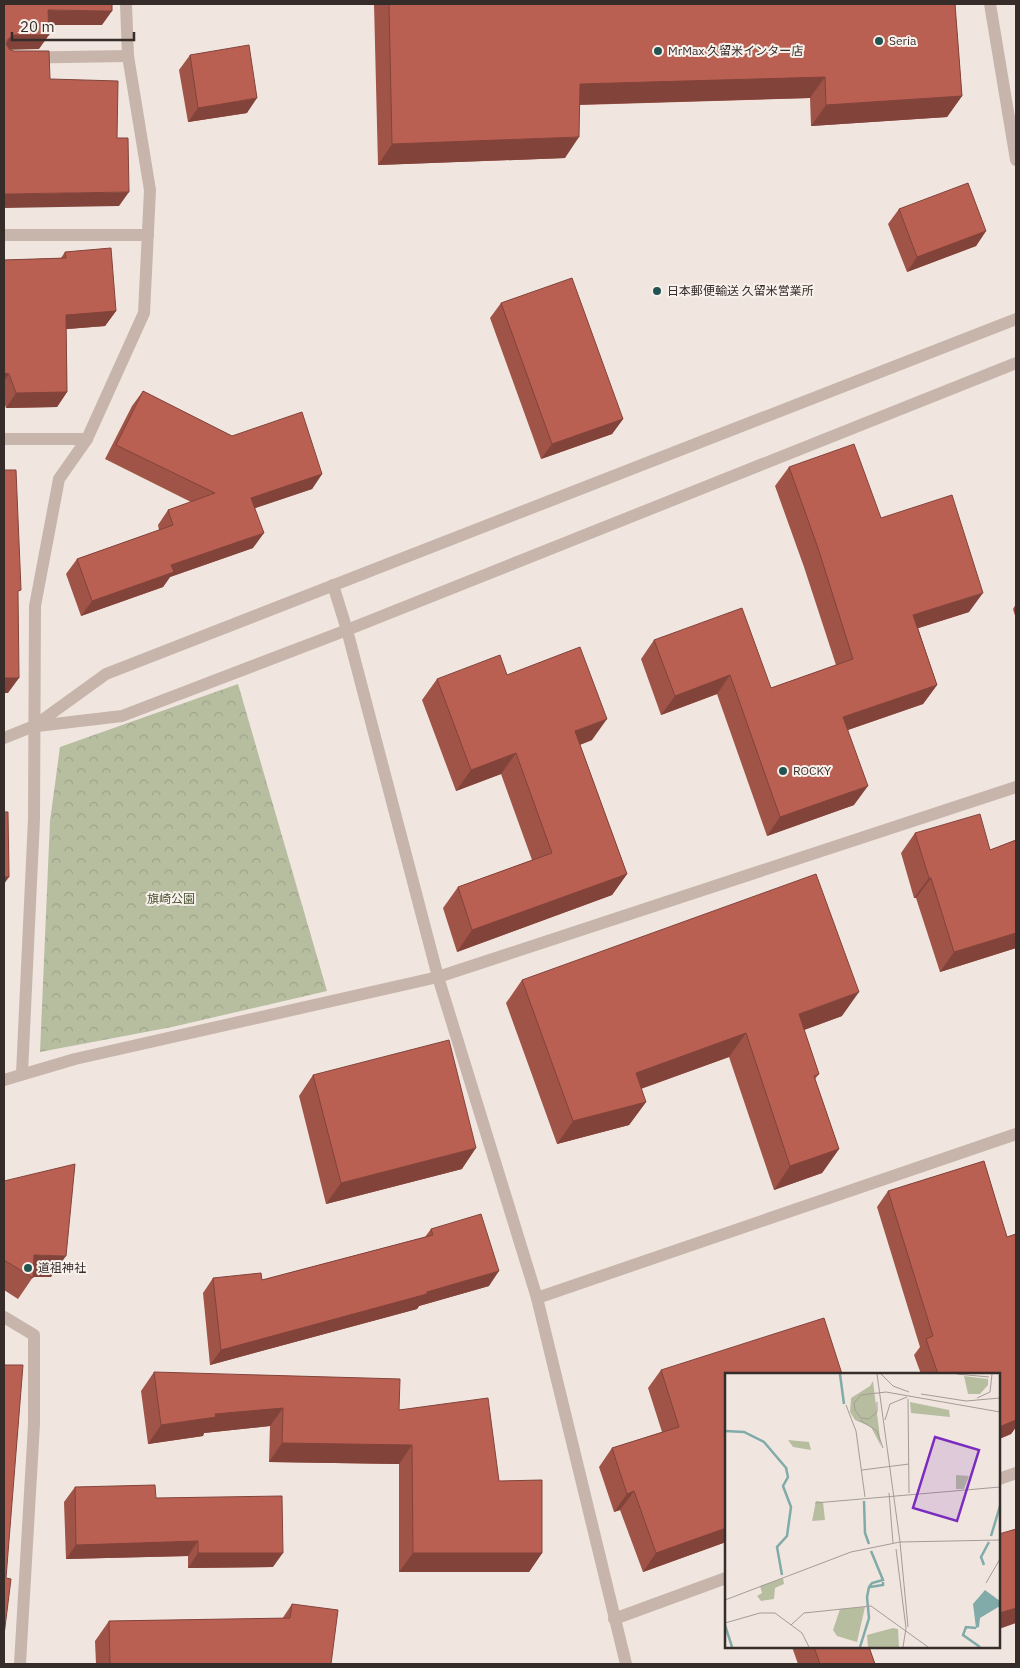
<svg xmlns="http://www.w3.org/2000/svg" width="1020" height="1668" font-family="'IBM Plex Sans','Noto Sans JP',sans-serif">
	<style>
		.park { fill: url(#park-crowns) }
		.lines { fill: none; stroke-linecap: round; stroke-linejoin: round }
		.minor { stroke: #c7b5ab; stroke-width: 12 }
		.wall { fill: #a05347 }
		.shaded-wall { fill: #82433a }
		.building { fill: #ba6053; stroke: #82433a }
		.poi-dot { fill: #235452; stroke: #f8f1eb; stroke-width: 2 }
		.labels { text-anchor: middle; stroke-width: 4; stroke-linejoin: round; paint-order: stroke }
		.poi-label { font-size: 12px; fill: #362c2a; stroke: #f8f1eb; text-anchor: start }
		.park-label { font-size: 12px; fill: #495230; stroke: #f8f1eb }
		.inset-river { fill: none; stroke: #80aba8; stroke-width: 2.5 }
		.inset-road { fill: none; stroke: #a69c97; stroke-width: 1 }
		.view { fill: #7b2cbf; fill-opacity: 0.15; stroke: #7b2cbf; stroke-width: 2.5 }
		.inset-edge { fill: none; stroke: #362c2a; stroke-width: 2.5 }
	</style>
	<defs>
		<pattern id="park-crowns" width="20" height="18" patternUnits="userSpaceOnUse" patternTransform="scale(1.25)"><rect width="20" height="18" fill="#b7bea0"/><path d="M2 6a3 3 0 1 1 6 0M12 15a3 3 0 1 1 6 0" fill="none" stroke="#9ea38a"/></pattern>
	</defs>
	<rect width="100%" height="100%" fill="#f0e6df"/>
	<path class="park" d="M238,684l89,307 -155,36 -132,25 10,-231 10,-74z"/>
	<g class="lines">
		<g class="minor">
			<path d="M990,4l26,156"/>
			<path d="M4,58l124,-2"/>
			<path d="M4,235h144"/>
			<path d="M4,439h83"/>
			<path d="M333,585l14,45 91,347 99,321 89,366"/>
			<path d="M37,726l85,-10 225,-86 669,-267"/>
			<path d="M4,738l30,-12 72,-52 910,-355"/>
			<path d="M22,1073l12,-254 1,-213 24,-127 28,-40 57,-126 6,-123 -22,-134 -2,-52"/>
			<path d="M4,1080l71,-21 363,-82 578,-190"/>
			<path d="M537,1298l479,-164"/>
			<path d="M4,1317l30,18v89l-14,240"/>
			<path d="M999,1479l17,-6"/>
			<path d="M614,1619l112,-41"/>
		</g>
	</g>
	<g class="wall">
		<path d="M374,4h581l7,92 -15,21 -136,9 -1,-28 -230,7 -15,53 -187,7z"/>
		<path d="M190,55l57,58 -59,9 -9,-52z"/>
		<path d="M899,209l87,22 -10,15 -69,26 -19,-48z"/>
		<path d="M65,252l51,59 -11,15 -39,3 1,63 -10,15 -51,1 -2,-6v-142l57,-2z"/>
		<path d="M501,303l122,116 -11,15 -71,25 -51,-141z"/>
		<path d="M143,391l89,45 90,38 -10,15 -57,19 -2,40 -83,29 -7,10 -82,29 -15,-42 11,-15 82,-29 -1,-5 10,-15 23,-8 -86,-43 27,-53z"/>
		<path d="M789,467l92,51 88,94 -51,16 19,57 -14,19 -75,26 6,75 -87,31 -50,-142 -56,21 -20,-56 13,-19 117,48 65,-23 -32,-98 -29,-81z"/>
		<path d="M1016,604v15l-3,-10z"/>
		<path d="M507,675l85,65 -12,5 47,129 -15,21 -155,57 -14,-44 15,-21 74,-27 -31,-86 -45,17 -34,-91 15,-21z"/>
		<path d="M915,833l75,17 26,-10v108l-76,24 -24,-74h-2l-13,-45z"/>
		<path d="M522,980l320,36 -38,14 15,44 -4,5 24,70 -17,24 -48,17 -45,-133 -88,32 5,13 -17,23 -72,19 -51,-141z"/>
		<path d="M313,1075l149,94 -136,35 -27,-108z"/>
		<path d="M984,1161l23,76 9,-3v193l-5,7 -12,5v-65h-78l-7,-19 6,-8 -43,-140 11,-16z"/>
		<path d="M4,1181l47,96h-18l-15,22 -14,-9z"/>
		<path d="M431,1229l58,57 -70,20 -2,3 -207,56 -7,-72 10,-15 49,2 163,-43z"/>
		<path d="M661,1370l65,172 -83,30 -23,-62 -6,2 -15,-45 13,-19 50,-16 -14,-44z"/>
		<path d="M154,1372l245,38 100,71 43,72 -13,19h-130v-108l-130,-2 1,-36 -66,7 -1,3 -55,8 -7,-53z"/>
		<path d="M75,1487l81,11 117,69 -85,1v-12l-122,3 -2,-57z"/>
		<path d="M292,1604l39,60h-235l-1,-23 14,-20 173,-2z"/>
		<path d="M792,1647h77l6,17h-77z"/>
	</g>
	<g class="shaded-wall">
		<path d="M48,10l64,1 -10,14h-64z"/>
		<path d="M14,35h35l-10,14 -35,1 4,-11z"/>
		<path d="M825,77l-15,21 -245,7 15,-21z"/>
		<path d="M962,96l-15,21 -136,9 15,-21z"/>
		<path d="M257,98l-10,15 -59,9 10,-14z"/>
		<path d="M579,137l-14,21 -187,7 14,-21z"/>
		<path d="M129,192l-10,14 -115,2v-14z"/>
		<path d="M986,231l-10,15 -69,26 10,-15z"/>
		<path d="M116,311l-11,15 -49,4 10,-15z"/>
		<path d="M4,373l5,1 -5,7z"/>
		<path d="M67,392l-10,15 -51,1 10,-15z"/>
		<path d="M623,419l-11,15 -71,25 11,-15z"/>
		<path d="M322,474l-10,15 -71,24 10,-15z"/>
		<path d="M264,533l-11,15 -83,29 -7,10 -82,29 11,-15 79,-36z"/>
		<path d="M983,593l-14,19 -69,22 13,-19z"/>
		<path d="M730,675l-13,19 -56,21 14,-19z"/>
		<path d="M4,678h15l-11,15h-4z"/>
		<path d="M937,685l-14,19 -93,32 13,-19z"/>
		<path d="M607,719l-15,21 -32,12 15,-21z"/>
		<path d="M516,753l-15,21 -45,17 15,-21z"/>
		<path d="M868,786l-14,19 -87,31 13,-19z"/>
		<path d="M627,874l-15,21 -155,57 15,-22z"/>
		<path d="M4,877h5l-5,7z"/>
		<path d="M929,878h2l-15,20h-2z"/>
		<path d="M1016,933v15l-76,24 14,-20z"/>
		<path d="M859,992l-17,24 -60,22 17,-24z"/>
		<path d="M746,1033l-17,24 -109,39 16,-23z"/>
		<path d="M646,1102l-17,23 -72,19 16,-23z"/>
		<path d="M476,1148l-14,21 -136,35 15,-21z"/>
		<path d="M839,1149l-17,24 -48,17 16,-24z"/>
		<path d="M34,1255l32,1 -15,21h-20z"/>
		<path d="M499,1271l-10,15 -70,20 -2,3 -207,56 11,-15z"/>
		<path d="M283,1408l-13,18 -66,7 -1,3 -55,8 13,-19 54,-11z"/>
		<path d="M1016,1415v12l-5,7 -12,5v-12z"/>
		<path d="M282,1443l130,2 -13,19 -130,-2z"/>
		<path d="M634,1491l-14,19 -6,2 13,-18z"/>
		<path d="M726,1528v14l-83,30 13,-19z"/>
		<path d="M198,1541l-10,15 -122,3 10,-14z"/>
		<path d="M198,1553h85l-10,14 -85,1z"/>
		<path d="M413,1553h129l-13,19h-130z"/>
		<path d="M1016,1608v15l-17,6v-16z"/>
	</g>
	<g class="building">
		<path d="M4,4h108v7l-64,-1 1,25h-35l-6,4 -2,5 4,6 4,1h35l1,28 68,2 -1,57h11l1,54 -125,2z"/>
		<path d="M389,4h566l7,92 -136,9 -1,-28 -245,7 -1,53 -187,7z"/>
		<path d="M249,45l8,53 -59,10 -8,-53z"/>
		<path d="M968,183l18,48 -69,26 -18,-48z"/>
		<path d="M111,248l5,63 -50,4 1,77 -51,1 -7,-19 -5,-1v-113l62,-2 -1,-6z"/>
		<path d="M572,278l51,141 -71,25 -51,-141z"/>
		<path d="M143,391l89,45 70,-24 20,62 -71,24 13,35 -93,32 3,7 -82,29 -15,-42 96,-34 -5,-15 47,-17 -99,-48z"/>
		<path d="M854,444l27,74 71,-23 31,98 -70,22 24,70 -94,32 25,69 -88,31 -50,-142 -55,21 -21,-56 88,-32 29,80 82,-29 -35,-111 -29,-81z"/>
		<path d="M4,470h12l5,120 -3,1 1,87h-15z"/>
		<path d="M580,647l27,72 -32,12 52,143 -155,56 -14,-43 94,-34 -36,-100 -45,17 -34,-91 63,-24 7,20z"/>
		<path d="M4,812h4l1,65h-5z"/>
		<path d="M980,814l10,36 26,-10v93l-62,19 -23,-74h-2l-14,-45z"/>
		<path d="M816,874l43,118 -60,22 20,60 -5,2 25,73 -49,17 -44,-133 -110,40 10,29 -73,19 -51,-141z"/>
		<path d="M449,1040l27,108 -135,35 -28,-108z"/>
		<path d="M984,1161l23,76 9,-3v186l-17,7v-53h-61l-12,-35 7,-3 -45,-145z"/>
		<path d="M75,1164l-9,92 -32,-1 -1,23 -29,-18v-79z"/>
		<path d="M481,1214l18,57 -72,21v2l-206,56 -8,-72 48,-5 1,7 171,-45 -2,-6z"/>
		<path d="M824,1318l18,56h-116v154l-70,25 -22,-62 -7,3 -15,-46 67,-21 -18,-57z"/>
		<path d="M4,1365h19l-17,213 5,1 -7,56z"/>
		<path d="M154,1372l246,7 -1,31 89,-12 11,83 43,-1v73h-129l-1,-108 -130,-2 1,-35 -68,6 1,3 -55,8z"/>
		<path d="M155,1485l1,13 126,-2 1,57h-85v-12l-122,4 -1,-58z"/>
		<path d="M1016,1529v79l-17,5v-79z"/>
		<path d="M292,1604l46,6 -7,54h-221l-1,-43 181,-3z"/>
		<path d="M814,1647h55l6,17h-55z"/>
	</g>
	<g class="poi-dot">
		<circle cx="879" cy="41" r="5"/>
		<circle cx="658" cy="51" r="5"/>
		<circle cx="657" cy="291" r="5"/>
		<circle cx="783" cy="771" r="5"/>
		<circle cx="28" cy="1268" r="5"/>
	</g>
	<g class="labels">
		<g class="poi-label">
			<text x="889" y="45">Seria</text>
			<text x="668" y="55">MrMax 久留米インター店</text>
			<text x="667" y="295">日本郵便輸送 久留米営業所</text>
			<text x="793" y="775">ROCKY</text>
			<text x="38" y="1272">道祖神社</text>
		</g>
		<g class="park-label">
			<text x="171" y="903">旗崎公園</text>
		</g>
	</g>
	<g transform="translate(725 1373)">
		<rect width="275" height="275" fill="#f0e6df"/>
		<path d="M58,205l1,6 -9,4 -1,11 -13,2 -4,-5 5,-3 -2,-7z" fill="#b7bea0"/>
		<path d="M148,8l8,65 -10,-19 -16,-7 -5,-8 1,-14 19,-12z" fill="#b7bea0"/>
		<path d="M239,3l24,3v6l-8,9h-12zM185,29l39,8 1,7 -39,-4zM63,67l21,2 2,8 -18,-3zM231,102l13,1 -5,13h-8zM91,128l7,1 2,18 -13,1z" fill="#b7bea0"/>
		<path d="M140,234l-8,35 -20,-6 -4,-6 7,-21zM168,255l5,1 1,18h-31l-1,-12z" fill="#b7bea0"/>
		<path d="M260,217l15,11v5l-20,12 -1,9 -3,1 -3,-24z" fill="#80aba8"/>
		<path class="inset-river" d="M115,1l4,30M0,58l19,1 20,10 23,27M139,128l1,32 4,11M266,163l9,-30M259,192l-3,-8 8,-15M57,202l-5,-28 10,-11 4,-29 -8,-21 5,-9 -2,-9M145,214l13,-2v-3M0,252l7,22M251,255l-10,-1 -3,8 17,12M135,274l9,-29 -2,-21 2,-10 3,-4 11,-3 -12,-29"/>
		<path class="inset-road" d="M156,1l12,12 16,6M232,1l32,3M196,21l45,7 34,-3M252,25l13,-6 2,-18M183,26l1,94M152,29v10l-8,7 -8,-1 -6,-8 -1,-7 7,-8 25,-3 114,20M121,32l10,26 9,66M135,47l17,11 6,17M160,47l5,-16 17,-7M137,97l47,-6M164,120l4,50M90,130l185,-16M171,176l10,79 -3,19M261,210l14,-24M0,227l126,-48 49,-10 -23,-168M0,250l35,-10h15l27,20 7,14M66,252l13,-12 67,-7 57,41M183,254l-8,-85 100,-2"/>
		<path class="view" d="M210,64l44,13 -22,71 -44,-13z"/>
		<rect width="275" height="275" class="inset-edge"/>
	</g>
	<rect width="1020" height="1668" fill="none" stroke="#362c2a" stroke-width="10"/>
	<path d="M12 32v8h122v-8" fill="none" stroke="#362c2a" stroke-width="2.5"/>
	<text x="20" y="32" font-size="15" fill="#362c2a" stroke="#f8f1eb" stroke-width="4" paint-order="stroke">20 m</text>
</svg>
